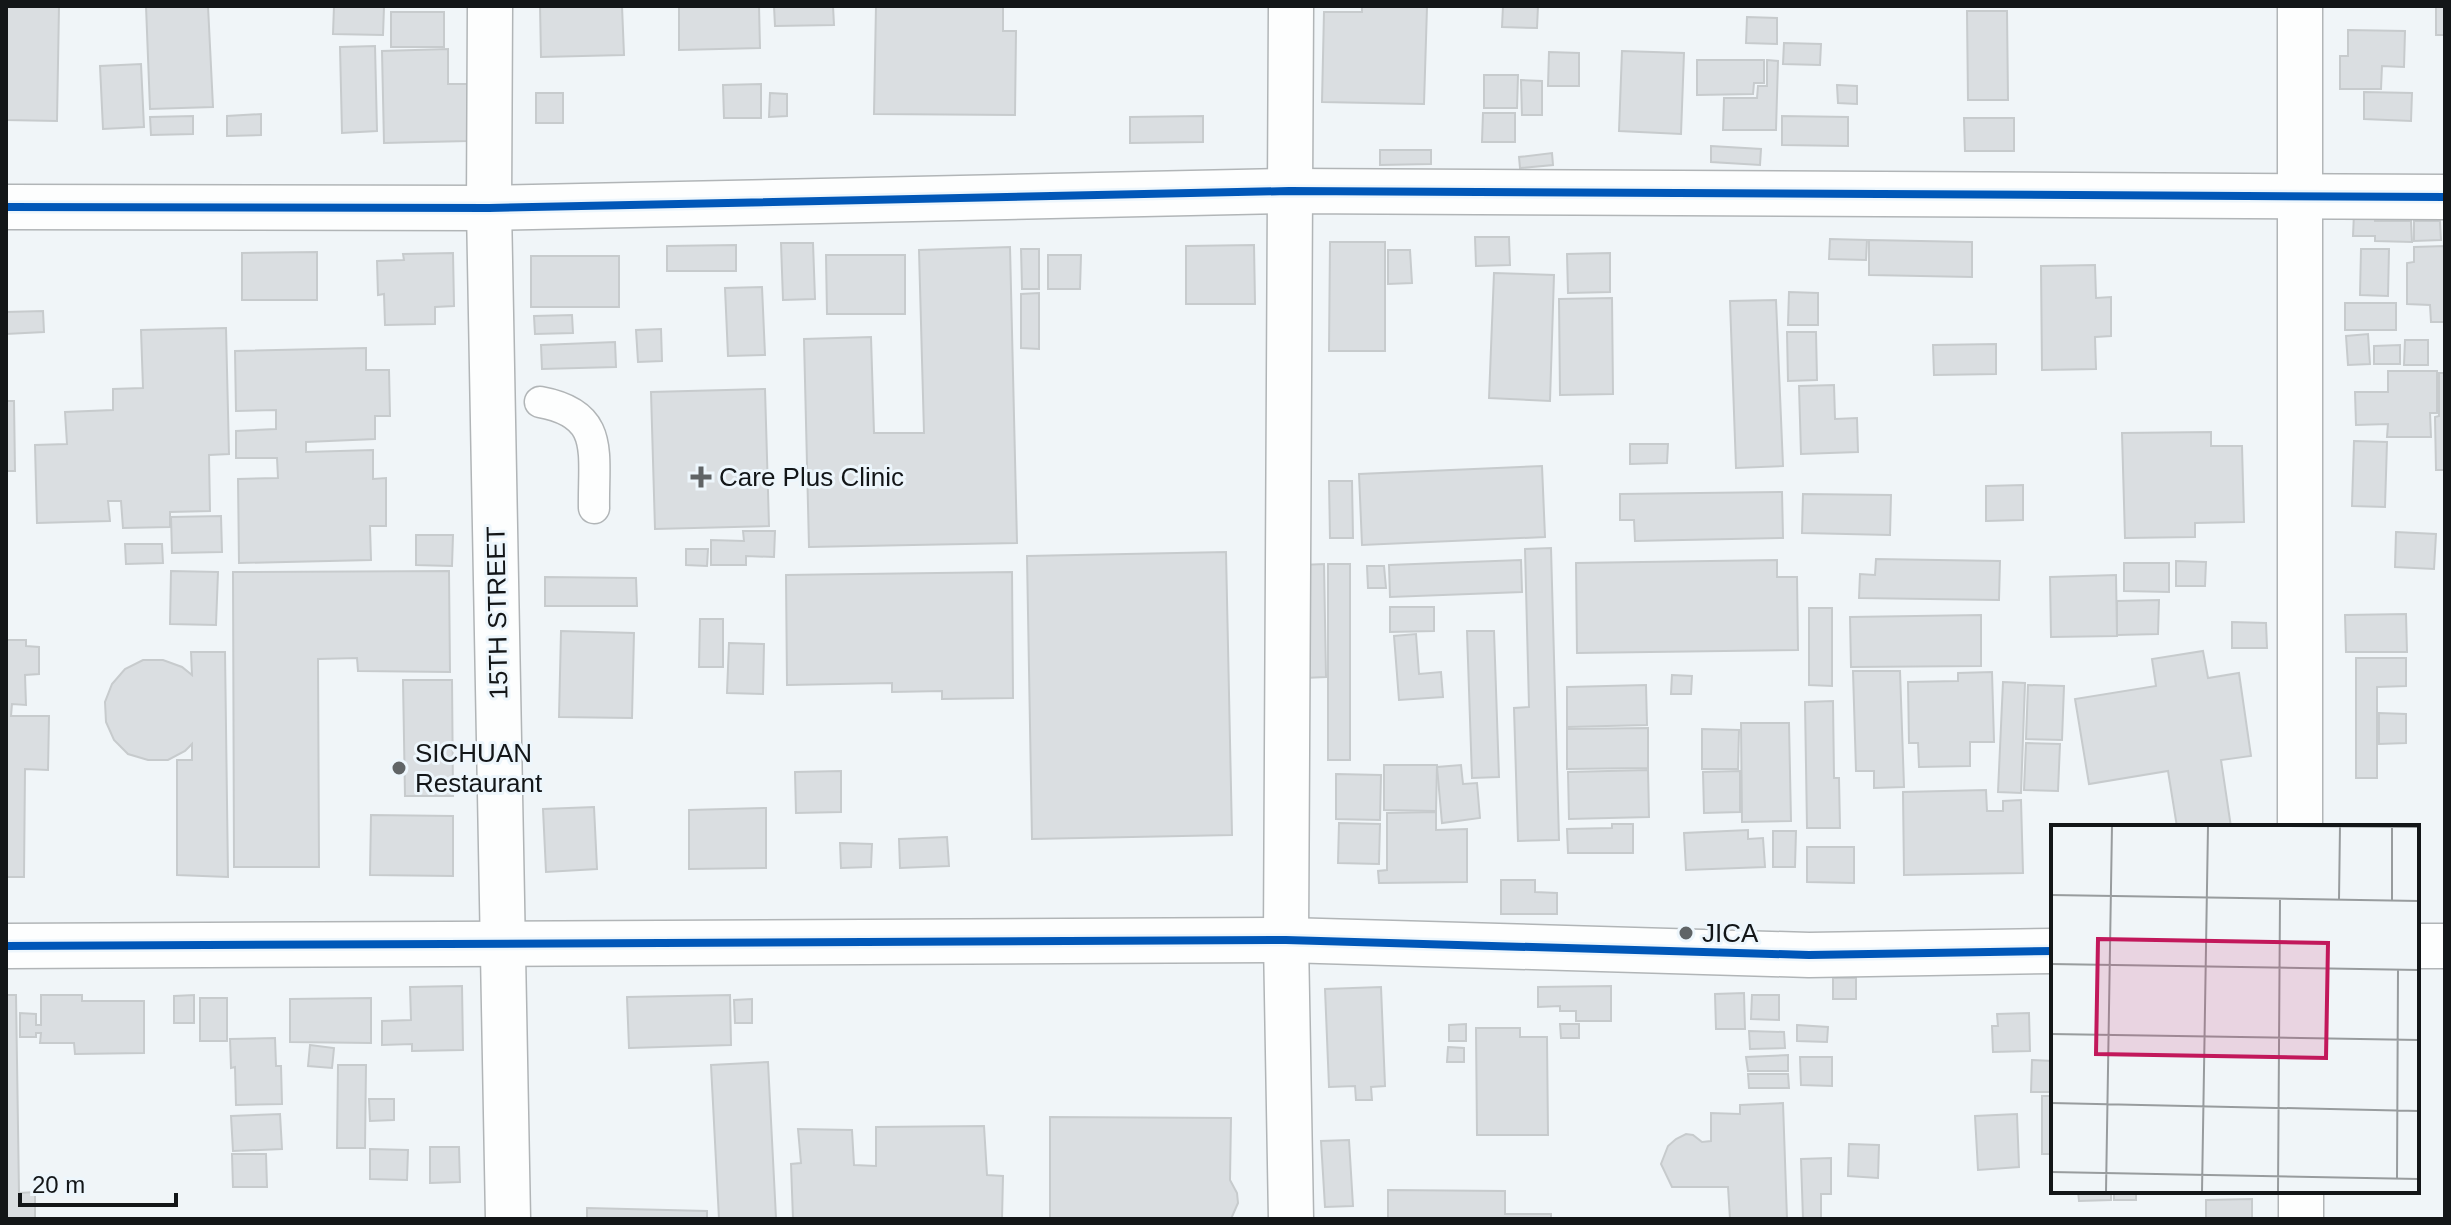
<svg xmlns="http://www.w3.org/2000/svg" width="2451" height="1225" font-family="Arial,sans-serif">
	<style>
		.building { fill: #dadee1; stroke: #c7cbcd; stroke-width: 2 }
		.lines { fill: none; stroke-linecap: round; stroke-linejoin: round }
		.service-casing { stroke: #b1b5b7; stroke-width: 33 }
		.minor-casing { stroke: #b1b5b7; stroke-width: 47 }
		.service { stroke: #fdfefe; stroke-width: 30 }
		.minor { stroke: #fdfefe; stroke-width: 44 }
		.cycleway-casing { stroke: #edf6fc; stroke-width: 13 }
		.cycleway { stroke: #0057b8; stroke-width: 8 }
		.poi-dot { fill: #606466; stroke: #edf6fc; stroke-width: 3 }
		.labels { text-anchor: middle; stroke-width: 6; stroke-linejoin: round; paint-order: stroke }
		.poi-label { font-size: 26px; fill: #131618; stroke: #edf6fc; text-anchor: start }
		.street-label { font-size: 26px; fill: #131618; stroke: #edf6fc }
		.inset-road { fill: none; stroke: #989c9e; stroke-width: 2 }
		.view { fill: #c2185b; fill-opacity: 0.15; stroke: #c2185b; stroke-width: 4 }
		.inset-edge { fill: none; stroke: #131618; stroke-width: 4 }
	</style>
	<rect width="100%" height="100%" fill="#f0f5f8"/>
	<g class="building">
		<path d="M6,6h53l-2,115 -51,-1z"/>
		<path d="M146,6h62l5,101 -63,2z"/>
		<path d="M334,6l50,1 -1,28 -50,-1z"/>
		<path d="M540,6h82l2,49 -83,2z"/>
		<path d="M679,6h80l1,42 -81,2z"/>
		<path d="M774,6h59l1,19 -59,1z"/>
		<path d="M876,6h127v25h13l-1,84 -141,-1z"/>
		<path d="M1362,6l65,1 -3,97 -102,-2 2,-90h38z"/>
		<path d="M1503,6h35l-1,22 -35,-1z"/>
		<rect x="2436" y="6" width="9" height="29"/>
		<path d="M1967,11h40l1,89h-40z"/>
		<rect x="391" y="12" width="53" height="35"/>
		<path d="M1747,17l30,1v26l-31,-1z"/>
		<path d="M2348,30l57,1 -1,36 -22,-1 -1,23h-41v-33h8z"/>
		<path d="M1784,43l37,1 -1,21 -37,-1z"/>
		<path d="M375,46l2,85 -35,2 -2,-86z"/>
		<path d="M448,49v35h19l1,57 -84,2 -2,-92z"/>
		<path d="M1622,51l62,2 -3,81 -62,-3z"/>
		<path d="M1549,52l30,1v33h-31z"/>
		<path d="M1697,60h67v23h-10l-1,11 -56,1z"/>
		<path d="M1767,60l11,1 -2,69h-53l1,-32h33l1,-12h9z"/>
		<path d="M141,64l3,63 -41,2 -3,-63z"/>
		<path d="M1484,75h34l-1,33h-33z"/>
		<path d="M1521,80l21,1v34h-20z"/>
		<path d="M761,84v34h-37l-1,-33z"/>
		<path d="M1837,85l20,1v18l-19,-1z"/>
		<path d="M2364,92l48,1 -1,28 -47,-2z"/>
		<rect x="536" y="93" width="27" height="30"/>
		<path d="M770,93l17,1v22l-18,1z"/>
		<path d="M1483,113h32v29h-33z"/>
		<path d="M261,114v21l-34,1v-20z"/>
		<path d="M193,116v18l-42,1 -1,-18z"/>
		<path d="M1203,116v26l-73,1v-26z"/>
		<path d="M1782,116l66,1v29l-66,-1z"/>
		<path d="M1964,118h50v33h-49z"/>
		<path d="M1711,146l50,3 -1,16 -49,-3z"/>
		<path d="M1380,150h51v14l-51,1z"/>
		<path d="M1552,153l1,12 -33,3 -1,-11z"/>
		<path d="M2354,213h21v8h36l1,21 -37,-1v-5h-22z"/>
		<path d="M2414,221h26l1,19 -27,1z"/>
		<path d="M1475,237h34l1,28 -34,1z"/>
		<path d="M1830,239l37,1 -1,20 -37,-1z"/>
		<path d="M1869,240l103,2v35l-103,-2z"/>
		<path d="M1330,242h55v109h-56z"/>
		<path d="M781,243h32l2,56 -32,1z"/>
		<path d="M736,245v26h-69v-25z"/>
		<path d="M1254,245l1,59h-69v-58z"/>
		<path d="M2445,246v76h-14l-1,-17 -23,-1v-41l7,-1v-15z"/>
		<path d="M1010,247l7,296 -208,4 -5,-208 67,-2 3,96h50l-5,-183z"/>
		<path d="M1021,249h18v40h-17z"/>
		<path d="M2361,249h28l-1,47 -28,-1z"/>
		<path d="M1388,250h22l2,33 -24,1z"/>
		<path d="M317,252v48h-75v-47z"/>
		<path d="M453,253l1,53 -19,1v17l-50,1 -1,-31 -6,1 -1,-34 27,-1 -1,-6z"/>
		<path d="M1610,253v39l-42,1 -1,-39z"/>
		<path d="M826,255h79v59h-78z"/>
		<path d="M1048,255h33l-1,34h-32z"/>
		<rect x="531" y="256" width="88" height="51"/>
		<path d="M2095,265l1,33 15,-1v39l-16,1 1,32 -54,1 -1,-104z"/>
		<path d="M1494,273l60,2 -4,126 -61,-3z"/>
		<path d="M762,287l3,68 -37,1 -3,-68z"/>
		<path d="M1789,292l29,1v32h-30z"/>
		<path d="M1039,293v56l-18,-1v-54z"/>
		<path d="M1612,298l1,96 -53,1 -1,-96z"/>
		<path d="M1776,300l7,166 -47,2 -6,-167z"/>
		<rect x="2345" y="303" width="51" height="27"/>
		<path d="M43,311l1,21 -38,2v-22z"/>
		<path d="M572,315l1,18 -38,1 -1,-18z"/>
		<path d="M226,328l3,126 -20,1 1,56 -40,1v15l-47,1 -2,-27h-13l2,20 -73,2 -2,-78 32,-1 -2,-32 48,-2v-21l30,-1 -2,-58z"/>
		<path d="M661,329l1,32 -24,1 -2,-32z"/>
		<path d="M1787,332h29l1,48 -29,1z"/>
		<path d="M2368,334l2,30 -22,1 -2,-29z"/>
		<path d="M2405,340h23v25h-24z"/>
		<path d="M615,342l1,25 -74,2 -1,-24z"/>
		<path d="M1996,344v30l-62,1 -1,-30z"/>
		<path d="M2400,345v19h-26v-18z"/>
		<path d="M366,348v22h23l1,46h-15v23l-69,3v10l67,-2v29l13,-1v48h-16l1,34 -132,3 -1,-84 40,-1 -1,-20h-41v-27l40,-2v-19l-40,1 -1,-60z"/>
		<path d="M2388,371h49v42h-7l1,24h-44l1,-13 -32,1 -1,-33h33z"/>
		<path d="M2439,373h6v97h-9l-1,-53 4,-1z"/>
		<path d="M1834,385l1,34 22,-1 1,34 -57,2 -2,-68z"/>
		<path d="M765,389l4,137 -114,3 -4,-137z"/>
		<path d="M6,401h8l1,70h-9z"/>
		<path d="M2211,432v14h31l2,76 -49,1v14l-70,1 -3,-105z"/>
		<path d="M2354,441l33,1 -2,65 -33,-1z"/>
		<path d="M1630,444h38l-1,19 -37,1z"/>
		<path d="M1542,466l3,71 -183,8 -3,-71z"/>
		<path d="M1329,481h23l1,57h-23z"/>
		<path d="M2023,485v35l-37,1v-35z"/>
		<path d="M1782,492l1,46 -148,3 -1,-21h-14v-26z"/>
		<path d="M1803,494l88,1 -1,40 -88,-2z"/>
		<path d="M221,516l1,36 -50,1 -1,-36z"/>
		<path d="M743,531h32l-1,26 -28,-1v9h-35v-25l33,1z"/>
		<path d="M2396,532l40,2 -2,35 -39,-2z"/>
		<path d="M416,535h37l-1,31 -36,-1z"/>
		<path d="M125,544h37l1,19 -37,1z"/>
		<path d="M1551,548l8,292 -41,1 -4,-133 15,-1 -4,-158z"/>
		<path d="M686,549h22l-1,17 -21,-1z"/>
		<path d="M1226,552l6,283 -200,4 -5,-283z"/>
		<path d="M1876,559l124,2 -1,39 -140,-2 1,-24 15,1z"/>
		<path d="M1521,560l1,32 -132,5 -1,-32z"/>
		<path d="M1777,560v17h20l1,73 -221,3 -1,-90z"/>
		<path d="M2176,561l30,1 -1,24h-29z"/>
		<path d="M2124,563h45v29l-45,-1z"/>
		<path d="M1324,564l2,113 -22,1 -3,-113z"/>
		<rect x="1328" y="564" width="22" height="196"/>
		<path d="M1367,566h17l2,22h-18z"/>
		<path d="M171,571l47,1 -2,53 -46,-1z"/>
		<path d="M449,571l1,101 -92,-1 -1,-13 -39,1 1,208h-85l-1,-295z"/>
		<path d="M1012,572l1,126 -71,1v-8l-50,1v-9l-105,2 -1,-110z"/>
		<path d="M2116,575l1,61 -66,1 -1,-60z"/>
		<path d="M545,577l91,1 1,28h-92z"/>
		<path d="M2159,600l-1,34 -41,1v-34z"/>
		<path d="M1390,607h44v24l-44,1z"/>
		<path d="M1809,608h23v78l-23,-1z"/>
		<path d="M2406,614l1,38h-61l-1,-37z"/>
		<path d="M1981,615v51l-130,1 -1,-50z"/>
		<path d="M700,619h23v48h-24z"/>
		<path d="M2232,622l34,1 1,25h-35z"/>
		<path d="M561,631l73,2 -2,85 -73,-1z"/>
		<path d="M1467,631h27l5,146 -27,1z"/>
		<path d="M1416,634l3,40 22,-2 2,25 -44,3 -5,-64z"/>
		<path d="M6,640h20v6l13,1v27l-14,1 1,30 -14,-1 -1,12h38l-1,54 -23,-1 -1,108h-18z"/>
		<path d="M729,643l35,1 -1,50 -36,-1z"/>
		<path d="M2203,651l5,27 31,-5 12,83 -30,4 10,67h-54l-9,-56 -79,13 -14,-85 81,-13 -4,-27z"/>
		<path d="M191,652h34l3,225 -51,-2v-115h15v-16l-7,7 -17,9h-20l-20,-6 -14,-14 -8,-18 -1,-20 7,-18 13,-15 18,-9h20l19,7 10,8z"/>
		<path d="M2356,658h50v28l-29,1v91h-21z"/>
		<path d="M1853,671h47l4,116 -30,1v-17h-18z"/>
		<path d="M1992,672l2,70h-24v24l-51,1 -1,-24h-9l-1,-61 50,-1v-8z"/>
		<path d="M1672,675l20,1 -1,18h-20z"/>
		<path d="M403,680h49l1,116h-48z"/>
		<path d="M2003,682l22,1 -4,110 -23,-1z"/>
		<path d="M1646,685l1,40 -80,2v-40z"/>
		<path d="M2028,685l36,1 -2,54 -36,-1z"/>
		<path d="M1833,701l1,77h5l1,50h-33l-2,-126z"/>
		<path d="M2379,713l27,1v29l-27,1z"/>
		<path d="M1741,723h48l2,98 -49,1z"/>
		<path d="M1648,728v40l-81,1v-40z"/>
		<path d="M1702,729l37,1 -1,39h-36z"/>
		<path d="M2026,743l34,1 -2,47 -34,-1z"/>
		<path d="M1384,765h53l-1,46 -52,-1z"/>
		<path d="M1461,765l2,19 14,-1 3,35 -38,5 -5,-56z"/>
		<path d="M1648,770l1,47 -80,2 -1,-47z"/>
		<path d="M841,771v41l-45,1 -1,-41z"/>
		<path d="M1740,771v41l-36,1 -1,-41z"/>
		<path d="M1336,774l45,1 -1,45 -44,-1z"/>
		<path d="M1986,790l1,21h16v-10l18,-1 2,73 -119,2 -1,-83z"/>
		<path d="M594,807l3,62 -51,3 -3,-63z"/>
		<path d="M766,808v60l-77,1v-59z"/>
		<path d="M1436,812v18l31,-1v53l-88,1 -1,-12 9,-1v-57z"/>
		<path d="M371,815l82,1v60l-83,-1z"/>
		<path d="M1339,823l41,1 -1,40 -41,-1z"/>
		<path d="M1612,824h21v29h-65l-1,-24 45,-1z"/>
		<path d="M1748,830v9l15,-1 2,29 -79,3 -2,-37z"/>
		<path d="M1773,831h23l-1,36h-22z"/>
		<path d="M947,837l2,29 -49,2 -1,-29z"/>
		<path d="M840,843l32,1 -1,23 -30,1z"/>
		<path d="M1807,847h47v36l-47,-1z"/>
		<path d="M1501,880h34v12l22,1v21h-56z"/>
		<rect x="1833" y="978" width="23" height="21"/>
		<path d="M462,986l1,64 -51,1v-7l-30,1v-24l29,-1 -1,-33z"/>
		<path d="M1611,986v35h-35v-10h-16v-5l-22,1v-20z"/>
		<path d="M1381,987l4,99 -14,1 1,13h-16l-1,-14 -26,1 -4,-98z"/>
		<path d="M1744,993l1,36h-29l-1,-35z"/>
		<path d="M6,995h10l3,198 16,-1v26l-29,1z"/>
		<path d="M41,995h41v6h62v52l-69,1 -1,-11h-34l1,-10h-5v4h-16v-24l16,1v11h5z"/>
		<path d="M194,995v28h-20v-27z"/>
		<path d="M730,995l1,50 -102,3 -2,-51z"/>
		<path d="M1752,995h27v25l-28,-1z"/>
		<rect x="200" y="998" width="27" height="43"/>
		<path d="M371,998v45l-81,-1v-43z"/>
		<path d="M752,999v24h-17l-1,-23z"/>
		<path d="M2029,1013l1,38 -37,1 -1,-26h6l-1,-12z"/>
		<path d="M1466,1024v17h-17v-16z"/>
		<path d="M1560,1024h19v14h-18z"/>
		<path d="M1797,1025l31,2 -1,15 -30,-1z"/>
		<path d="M1476,1028h44v9h27l1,98h-71z"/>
		<path d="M1749,1031l35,1 1,16 -35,1z"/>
		<path d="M275,1038l1,28h5l1,38 -46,1 -1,-38 -4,1 -1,-29z"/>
		<path d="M310,1045l24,3 -2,20 -24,-2z"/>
		<path d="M1448,1047l16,1v14h-17z"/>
		<path d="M1788,1055v16h-40l-2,-14z"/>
		<path d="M1800,1057h32v29l-31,-1z"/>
		<path d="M2032,1060l21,1v31h-22z"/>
		<path d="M768,1062l8,156 -57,1 -8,-154z"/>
		<path d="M338,1065h28l-1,83h-28z"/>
		<path d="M1748,1074h40l1,14h-40z"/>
		<rect x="2042" y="1096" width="11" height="58"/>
		<path d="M369,1099h25v21l-24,1z"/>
		<path d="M1783,1103l4,116h-57l-2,-32h-56l-11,-23 7,-18 8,-7 10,-5 7,1 9,7 9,-1v-28l29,1v-9z"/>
		<path d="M280,1114l2,35 -49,2 -2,-35z"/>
		<path d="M2017,1114l2,53 -41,3 -3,-54z"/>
		<path d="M1050,1117l181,1 -1,62 7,13 1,10 -7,16h-181z"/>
		<path d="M984,1126l3,49 16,1 -1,43h-209l-2,-55 10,-1 -3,-34 54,1 2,35 22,1v-39z"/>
		<path d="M1349,1140l4,66 -28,1 -4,-66z"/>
		<path d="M1849,1144l30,1 -1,33 -30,-2z"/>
		<path d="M430,1147h29l1,35 -30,1z"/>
		<path d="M370,1149l38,1 -1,30 -37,-1z"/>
		<path d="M232,1154h34l1,33h-34z"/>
		<path d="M1831,1158v36h-10v25h-18l-2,-60z"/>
		<path d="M1388,1190l117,1v23h46v5h-163z"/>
		<path d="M2078,1191h33v9l-32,1z"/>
		<rect x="2114" y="1191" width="22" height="9"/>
		<path d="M2252,1199v20h-46v-19z"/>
		<path d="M587,1208l120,3v8h-120z"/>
	</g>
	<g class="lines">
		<g class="service-casing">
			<path id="service" d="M540,402c66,12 53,51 54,106"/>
		</g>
		<g class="minor-casing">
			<g id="minor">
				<path d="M490,6l-1,202 19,1011"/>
				<path d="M2300,6v821"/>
				<path d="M6,207l483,1 800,-17 1156,6"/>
				<path d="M6,946l1280,-6 523,15 244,-4"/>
				<path d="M2417,946h28"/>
				<path d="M2301,1191v28"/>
				<path d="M1291,1219l-5,-279 5,-934"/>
			</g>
		</g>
		<use href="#service" class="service"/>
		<use href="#minor" class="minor"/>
		<g class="cycleway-casing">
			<g id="cycleway">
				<path d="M6,207l483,1 800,-17 1156,6"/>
				<path d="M6,946l1280,-6 523,15 244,-4"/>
			</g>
		</g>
		<use href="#cycleway" class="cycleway"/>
	</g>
	<g class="poi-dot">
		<path d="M697 465h8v8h8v8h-8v8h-8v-8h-8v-8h8z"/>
		<circle cx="399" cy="768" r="8"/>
		<circle cx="1686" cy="933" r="8"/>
	</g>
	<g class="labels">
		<g class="poi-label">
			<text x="719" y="486">Care Plus Clinic</text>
			<text x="415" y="762">SICHUAN<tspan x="415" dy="30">Restaurant</tspan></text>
			<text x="1702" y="942">JICA</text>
		</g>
		<g class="street-label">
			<text transform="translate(497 613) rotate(-91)" y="9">15TH STREET</text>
		</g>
	</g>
	<g transform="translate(2051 825)">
		<rect width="368" height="368" fill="#f0f5f8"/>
		<path class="inset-road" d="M237,1l131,1M341,1v75M0,70l368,6M288,75l1,-74M0,139l368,6M0,209l368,6M0,278l368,8M0,347l368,7M346,354l1,-210M55,367l6,-366M151,367l6,-366M227,367l2,-292"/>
		<path class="view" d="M47,114l230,4 -2,115 -230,-4z"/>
		<rect width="368" height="368" class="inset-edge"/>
	</g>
	<rect width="2451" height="1225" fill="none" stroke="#131618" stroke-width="16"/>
	<path d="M20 1193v12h156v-12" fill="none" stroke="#131618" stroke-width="4"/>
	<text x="32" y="1193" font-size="24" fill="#131618" stroke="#edf6fc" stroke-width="6" paint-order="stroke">20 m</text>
</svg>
